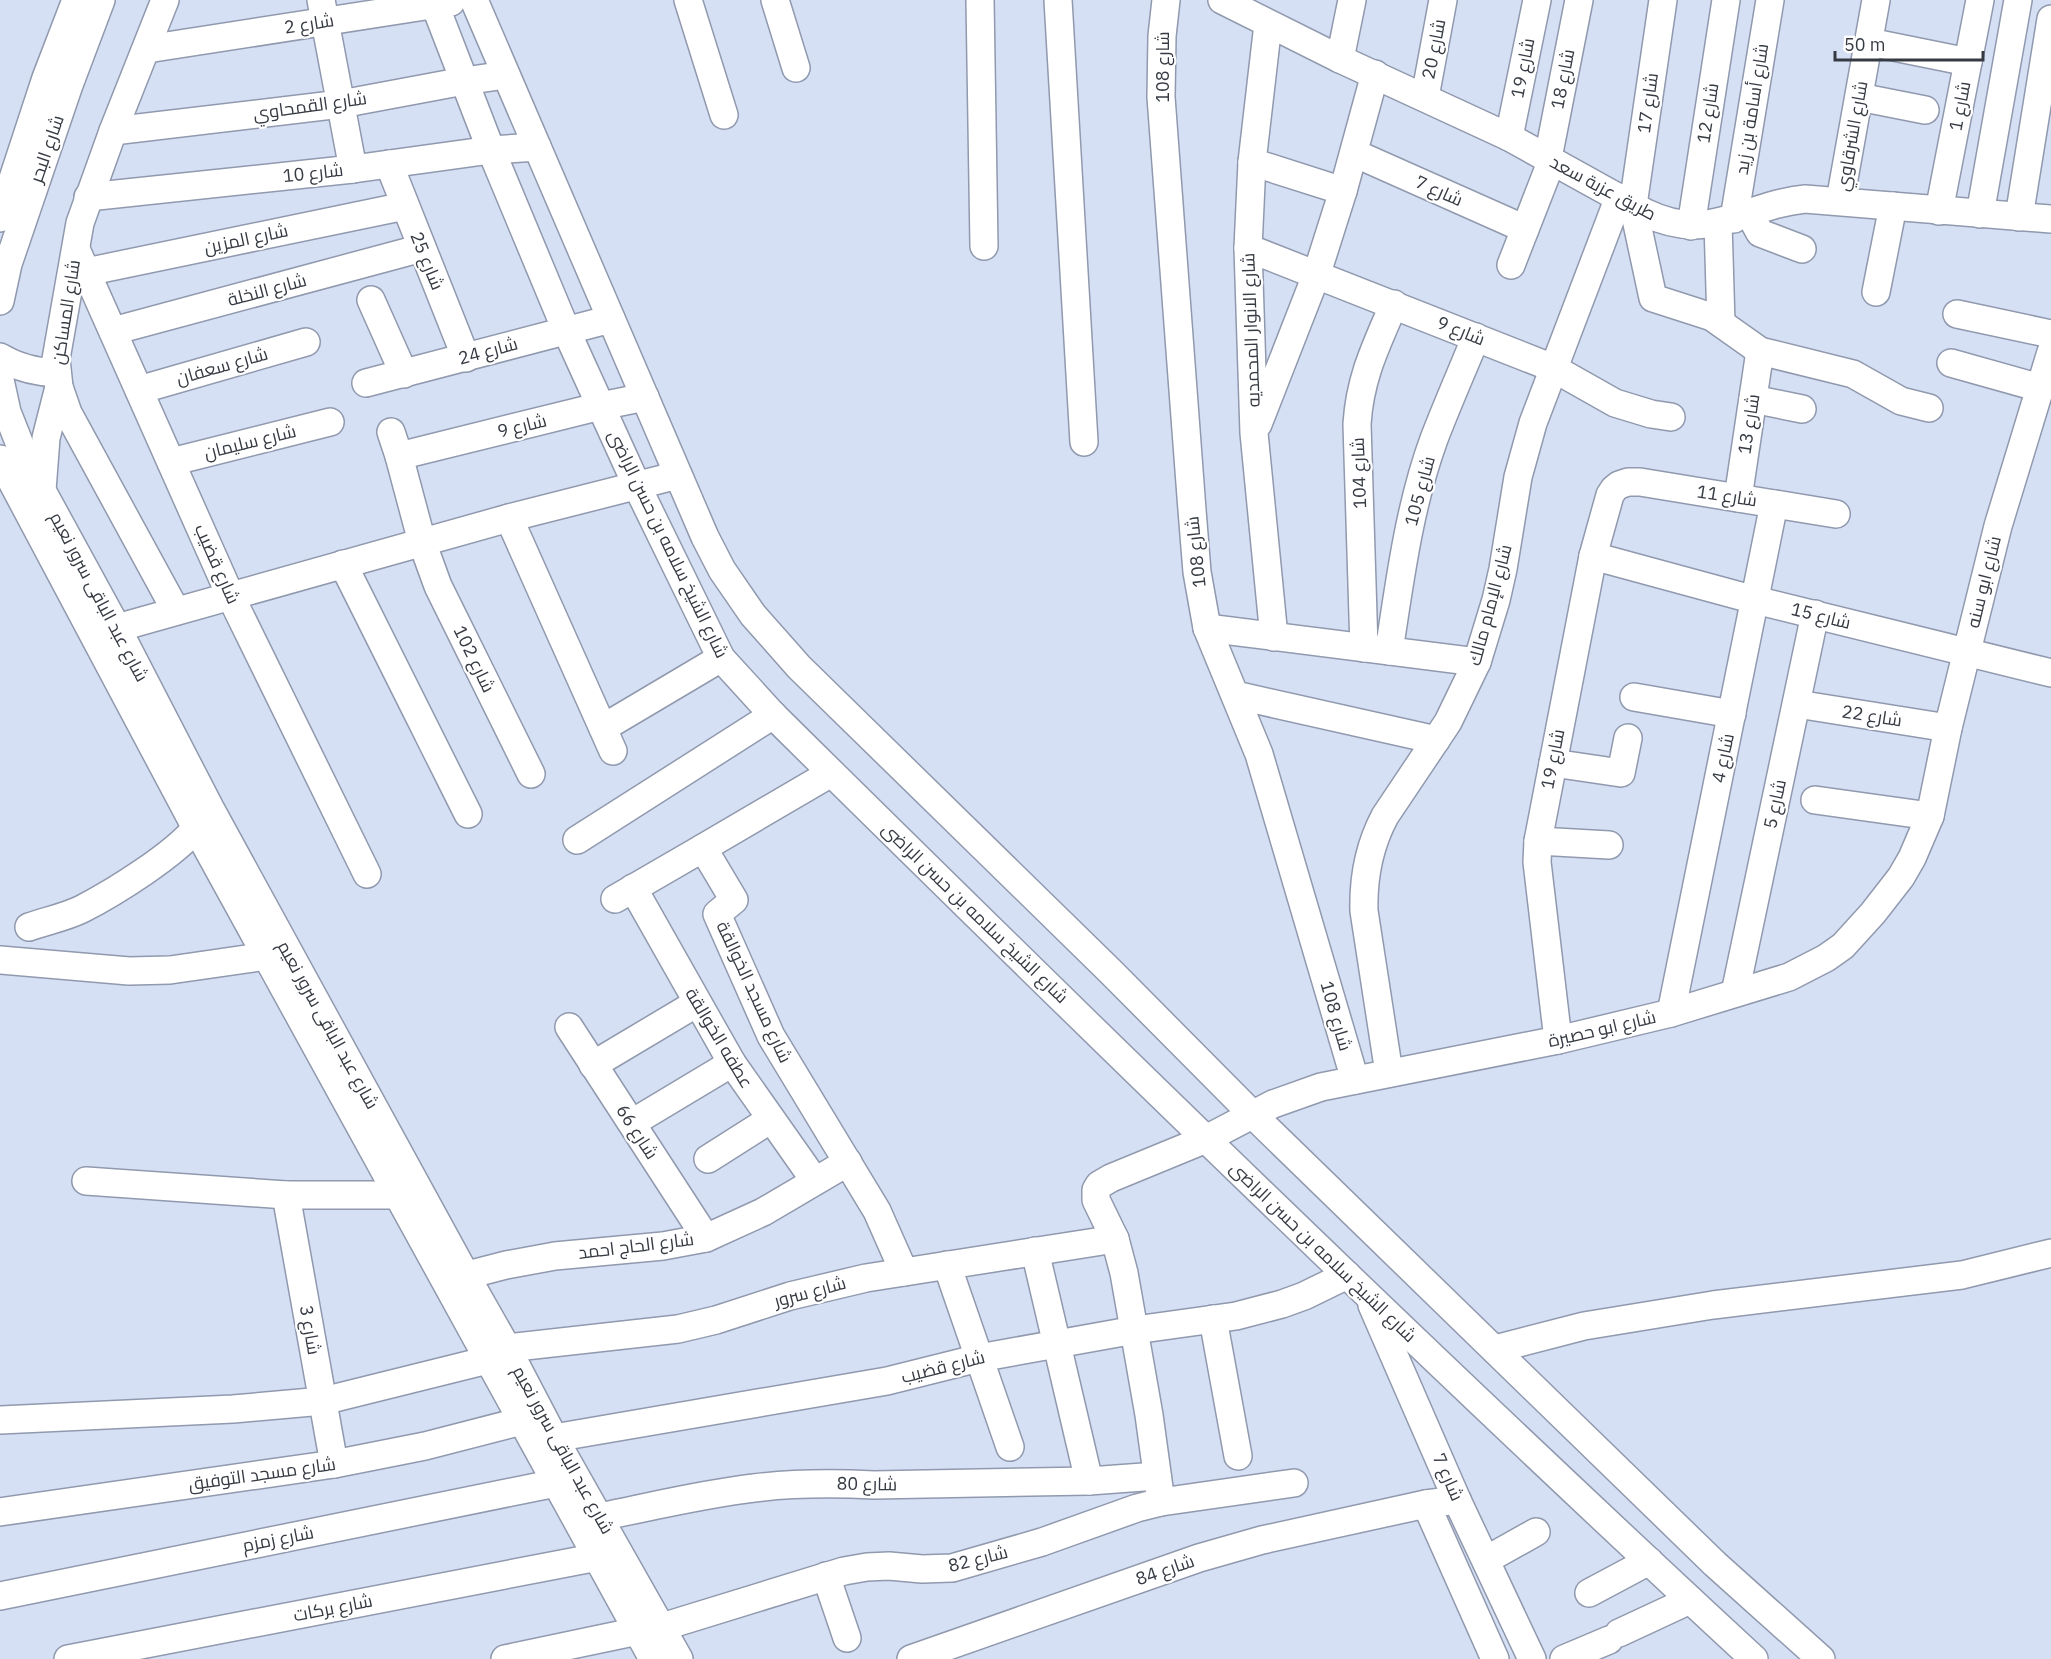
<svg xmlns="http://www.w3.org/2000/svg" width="2051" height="1659" font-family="'IBM Plex Sans',Cairo,sans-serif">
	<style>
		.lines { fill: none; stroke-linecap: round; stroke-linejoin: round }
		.minor-casing { stroke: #9099ad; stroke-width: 30 }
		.minor { stroke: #fff; stroke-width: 27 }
		.labels { text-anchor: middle; stroke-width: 4.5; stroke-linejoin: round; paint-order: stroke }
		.street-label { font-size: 18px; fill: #363a42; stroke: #fff }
	</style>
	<rect width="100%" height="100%" fill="#d6e0f5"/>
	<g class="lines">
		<g class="minor-casing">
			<g id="minor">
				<path d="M165,0l-52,131 -33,92 -24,136 3,28 9,26 108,198"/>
				<path d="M321,0l32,169"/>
				<path d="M433,0l58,150 75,180 71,156 84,172 52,57c323,319 648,636 981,944"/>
				<path d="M474,0l231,537 17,33 31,45 46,52 312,305 141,142 463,450 106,95"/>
				<path d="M688,0l36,115"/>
				<path d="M775,0l21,68"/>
				<path d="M980,0l4,246"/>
				<path d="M1058,0l26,442"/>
				<path d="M1166,0l-4,36 -1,61 31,413 5,62 10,56 52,126 96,326"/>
				<path d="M1222,0l118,59 169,78 137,76c64,31 98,-8 159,-14l246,20"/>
				<path d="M1663,0l-30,205 20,93 59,19 48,34 93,23 48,27 28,7"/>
				<path d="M1268,24l-16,138 -4,86 6,185 20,204"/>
				<path d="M1869,42l99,20"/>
				<path d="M147,49l304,-47"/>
				<path d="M1340,59l12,-59"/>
				<path d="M1425,97l18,-97"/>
				<path d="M1859,97l66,13"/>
				<path d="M113,131l228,-27 123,-23 42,-6"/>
				<path d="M1509,137l28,-137"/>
				<path d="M1354,153l171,76"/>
				<path d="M1548,158l31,-158"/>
				<path d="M1252,162l91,29"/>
				<path d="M389,164l77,194"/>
				<path d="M88,197l265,-28 138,-19 46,-3"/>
				<path d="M1840,201l36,-201"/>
				<path d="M1939,211l41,-211"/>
				<path d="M1749,213l11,20 42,16"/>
				<path d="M1980,214l38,-214"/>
				<path d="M2019,217l32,-198"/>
				<path d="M0,218l46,-140 30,-78"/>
				<path d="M1734,219l36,-219"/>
				<path d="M1718,223l3,100"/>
				<path d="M1691,226l35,-226"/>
				<path d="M1248,248l305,120 62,35 36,11 20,3"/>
				<path d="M76,249l154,346 137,279"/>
				<path d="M1511,265l41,-105"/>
				<path d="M86,272l319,-66"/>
				<path d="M1876,292l17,-86"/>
				<path d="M371,300l33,74"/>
				<path d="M0,301l8,-37 61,-179 32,-85"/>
				<path d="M1957,314l94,20"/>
				<path d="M113,331l309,-83"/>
				<path d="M0,357c18,11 36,15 57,16"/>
				<path d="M1951,363l89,25"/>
				<path d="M0,380l7,32 21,53 89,163 93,180 255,466 42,74 47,90 125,221"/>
				<path d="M366,383l245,-64"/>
				<path d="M139,390l167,-48"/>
				<path d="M1753,399l49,10"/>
				<path d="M1258,424l59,-151 26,-82 32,-117"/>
				<path d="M391,432l8,24 23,86 16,44 93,188"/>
				<path d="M399,456l202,-50 44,-9"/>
				<path d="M0,459l196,369 457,831"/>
				<path d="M171,462l159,-40"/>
				<path d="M42,490l4,-52 13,-51"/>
				<path d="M1738,498l22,-147"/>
				<path d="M509,518l104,233"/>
				<path d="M1593,556l162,44 296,73"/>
				<path d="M343,564l125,250"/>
				<path d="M117,628l392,-110 169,-43"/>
				<path d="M1207,628l270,34"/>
				<path d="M1364,648l-7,-224c3,-47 19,-78 37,-120"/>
				<path d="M1389,651c11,-71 20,-144 45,-212 13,-34 28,-68 42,-102"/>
				<path d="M1235,695l201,45"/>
				<path d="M1634,697l98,17"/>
				<path d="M1797,704l151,24"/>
				<path d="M603,728l118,-70"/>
				<path d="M1553,763l68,10 7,-35"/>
				<path d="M831,773l-128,75 31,52 -17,14 54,122 106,175 27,61"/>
				<path d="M1815,800l115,16"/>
				<path d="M577,840l196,-125"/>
				<path d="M1538,841l71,4"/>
				<path d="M633,888l99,175 83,118"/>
				<path d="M615,899l88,-51"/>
				<path d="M29,927c17,-6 37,-10 53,-18 33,-17 92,-54 114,-81"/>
				<path d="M0,960l129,11 41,-1 97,-14"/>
				<path d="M1735,993l80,-379"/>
				<path d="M1671,1013l103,-509"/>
				<path d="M569,1027l137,211"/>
				<path d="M1558,1040l-21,-178 1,-21 55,-285 17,-61 4,-6 5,-4 9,-3h12l196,32"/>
				<path d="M593,1065l104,-62"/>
				<path d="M1389,1073l-25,-162c-1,-35 5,-65 21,-95l63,-94 29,-60 19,-62 7,-31 15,-92 15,-54 86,-226"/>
				<path d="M632,1123l100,-60"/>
				<path d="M708,1159l63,-40"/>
				<path d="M86,1181l200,14h111"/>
				<path d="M286,1195l48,269"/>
				<path d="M1035,1251l54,230"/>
				<path d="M947,1265l63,182"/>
				<path d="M448,1280l58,-15 49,-9 108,-10 43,-8 57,-26 85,-50"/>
				<path d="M1372,1305l85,195 75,159"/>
				<path d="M1213,1319l25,137"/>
				<path d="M507,1348l171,-19 38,-9 74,-24 76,-18 249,-39"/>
				<path d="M1495,1349l89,-23 129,-21 249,-30 89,-22"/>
				<path d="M0,1420l233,-11 90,-8 165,-41"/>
				<path d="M538,1443l16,-5 333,-57 92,-23 156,-28 101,-14 46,-12 22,-8 43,-21"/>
				<path d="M1161,1502l-12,-87 -25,-142 -9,-34 -19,-39v-10l3,-5 12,-7 95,-39 67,-35 48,-17 237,-47 113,-27 118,-36 37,-19 17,-12 30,-33 28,-36 11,-19 18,-42 18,-88 50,-202 53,-174"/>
				<path d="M1426,1504l69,155"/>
				<path d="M0,1512l334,-48 91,-18 97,-25"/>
				<path d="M584,1522l15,-5c51,-10 103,-23 155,-29 40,-5 79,-5 120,-3l215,-4 68,-5"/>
				<path d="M1486,1560l50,-28"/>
				<path d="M826,1576l21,62"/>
				<path d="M1589,1593l60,-32"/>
				<path d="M0,1596l556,-113"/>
				<path d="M662,1627l182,-56 23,-4 22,-1 33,3 30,-1 90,-26 95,-34 24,-6 133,-19"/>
				<path d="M1619,1633l71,-33"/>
				<path d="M68,1659l530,-102"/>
				<path d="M505,1659l133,-28"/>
				<path d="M911,1659l288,-101 63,-18 164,-36 31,-4"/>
				<path d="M1564,1659l45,-19"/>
			</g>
		</g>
		<use href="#minor" class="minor"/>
	</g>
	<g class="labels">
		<g class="street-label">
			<text transform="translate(309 24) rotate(-9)" y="6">شارع 2</text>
			<text transform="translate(1434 49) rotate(-79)" y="6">شارع 20</text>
			<text transform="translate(1163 67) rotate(-90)" y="6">شارع 108</text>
			<text transform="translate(1523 68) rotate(-79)" y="6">شارع 19</text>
			<text transform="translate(1563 79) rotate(-79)" y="6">شارع 18</text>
			<text transform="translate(1648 103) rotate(-82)" y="6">شارع 17</text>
			<text transform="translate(310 106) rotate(-8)" y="6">شارع القمحاوي</text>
			<text transform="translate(1960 106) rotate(-79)" y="6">شارع 1</text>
			<text transform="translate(1752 109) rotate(-81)" y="6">شارع أسامة بن زيد</text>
			<text transform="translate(1708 113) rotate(-81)" y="6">شارع 12</text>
			<text transform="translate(1852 136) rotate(-80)" y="6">شارع الشرقاوي</text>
			<text transform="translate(47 149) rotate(-71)" y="6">شارع البحر</text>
			<text transform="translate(313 173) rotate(-6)" y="6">شارع 10</text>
			<text transform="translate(1603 188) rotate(28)" y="6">طريق عزبة سعد</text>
			<text transform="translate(1439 191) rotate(24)" y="6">شارع 7</text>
			<text transform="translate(246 239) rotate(-12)" y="6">شارع المزين</text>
			<text transform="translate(427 261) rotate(68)" y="6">شارع 25</text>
			<text transform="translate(267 290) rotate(-15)" y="6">شارع النخلة</text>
			<text transform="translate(66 312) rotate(-81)" y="6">شارع المساكن</text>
			<text transform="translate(1251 330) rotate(-92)" y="6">شارع الانوار المحمديه</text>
			<text transform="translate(1461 331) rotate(22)" y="6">شارع 9</text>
			<text transform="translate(488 351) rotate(-15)" y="6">شارع 24</text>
			<text transform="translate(222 366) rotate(-16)" y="6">شارع سعفان</text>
			<text transform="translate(1749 424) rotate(-81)" y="6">شارع 13</text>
			<text transform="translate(522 426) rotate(-14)" y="6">شارع 9</text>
			<text transform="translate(250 442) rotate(-14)" y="6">شارع سليمان</text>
			<text transform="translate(1359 473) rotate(-92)" y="6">شارع 104</text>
			<text transform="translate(1420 491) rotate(-75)" y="6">شارع 105</text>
			<text transform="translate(1727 496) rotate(9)" y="6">شارع 11</text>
			<text transform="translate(668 544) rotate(64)" y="6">شارع الشيخ سلامه بن حسن الراضى</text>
			<text transform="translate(1196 552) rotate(-96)" y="6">شارع 108</text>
			<text transform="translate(217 564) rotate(66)" y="6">شارع قضيب</text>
			<text transform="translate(1984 582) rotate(-76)" y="6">شارع ابو سنه</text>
			<text transform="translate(99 597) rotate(62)" y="6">شارع عبد الباقى سرور نعيم</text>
			<text transform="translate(1490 605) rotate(-75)" y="6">شارع الإمام مالك</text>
			<text transform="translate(1821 616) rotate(14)" y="6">شارع 15</text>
			<text transform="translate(474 659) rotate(64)" y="6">شارع 102</text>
			<text transform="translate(1872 716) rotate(9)" y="6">شارع 22</text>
			<text transform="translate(1723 758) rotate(-78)" y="6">شارع 4</text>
			<text transform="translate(1553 759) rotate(-79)" y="6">شارع 19</text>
			<text transform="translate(1775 804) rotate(-78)" y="6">شارع 5</text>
			<text transform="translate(975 913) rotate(44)" y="6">شارع الشيخ سلامه بن حسن الراضى</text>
			<text transform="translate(754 992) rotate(65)" y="6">شارع مسجد الخوالقة</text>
			<text transform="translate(1336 1016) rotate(74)" y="6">شارع 108</text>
			<text transform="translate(328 1025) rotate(61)" y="6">شارع عبد الباقى سرور نعيم</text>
			<text transform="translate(1602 1029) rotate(-13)" y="6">شارع ابو حصيرة</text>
			<text transform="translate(719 1038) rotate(59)" y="6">عطفه الخوالقة</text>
			<text transform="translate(637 1132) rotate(57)" y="6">شارع 66</text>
			<text transform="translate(636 1246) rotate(-7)" y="6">شارع الحاج احمد</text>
			<text transform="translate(1323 1252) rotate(44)" y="6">شارع الشيخ سلامه بن حسن الراضى</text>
			<text transform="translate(810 1292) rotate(-15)" y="6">شارع سرور</text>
			<text transform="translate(310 1330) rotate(80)" y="6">شارع 3</text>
			<text transform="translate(943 1367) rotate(-14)" y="6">شارع قضيب</text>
			<text transform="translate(563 1450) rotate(61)" y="6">شارع عبد الباقى سرور نعيم</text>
			<text transform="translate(262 1474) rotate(-8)" y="6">شارع مسجد التوفيق</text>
			<text transform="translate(1448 1477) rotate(66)" y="6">شارع 7</text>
			<text transform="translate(867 1484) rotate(1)" y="6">شارع 80</text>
			<text transform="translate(278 1539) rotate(-11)" y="6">شارع زمزم</text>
			<text transform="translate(978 1559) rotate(-14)" y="6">شارع 82</text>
			<text transform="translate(1165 1570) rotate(-19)" y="6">شارع 84</text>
			<text transform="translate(333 1608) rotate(-11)" y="6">شارع بركات</text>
		</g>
	</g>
	<path d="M1835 51v9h148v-9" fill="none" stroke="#363a42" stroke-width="3"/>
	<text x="1844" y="51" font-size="18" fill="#363a42" stroke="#ffffff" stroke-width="4.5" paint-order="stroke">50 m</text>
</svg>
